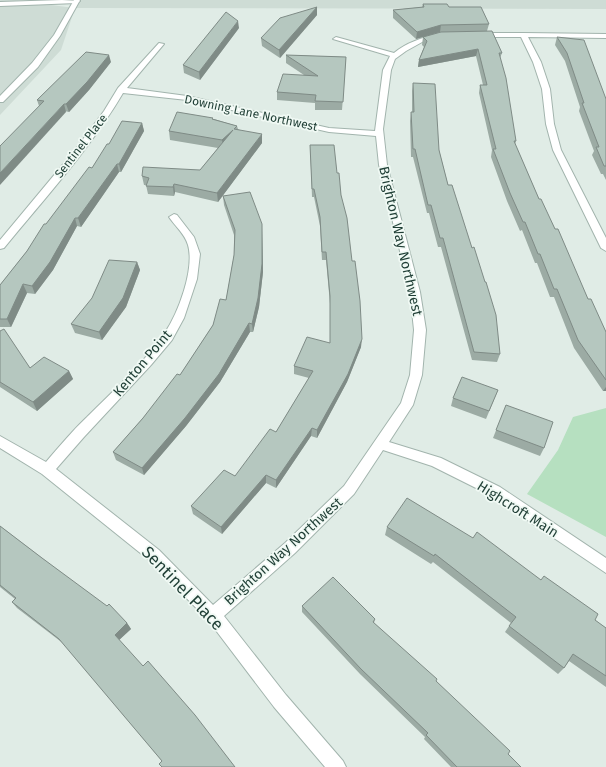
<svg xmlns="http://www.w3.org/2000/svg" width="606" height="767" font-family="'Fira Sans',sans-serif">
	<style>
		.built { fill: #cedcd5 }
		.green { fill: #b6e0c0 }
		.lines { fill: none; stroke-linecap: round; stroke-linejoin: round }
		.service-casing { stroke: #a2b4ad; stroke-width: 2 }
		.minor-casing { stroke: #a2b4ad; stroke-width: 2 }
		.tertiary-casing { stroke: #a2b4ad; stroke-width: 2 }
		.service { fill: #fff; fill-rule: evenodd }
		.minor { fill: #fff; fill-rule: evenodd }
		.tertiary { fill: #fff; fill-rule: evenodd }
		.wall { fill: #9caba4 }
		.shaded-wall { fill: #7f8b86 }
		.building { fill: #b5c7bf; stroke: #7f8b86 }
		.labels { text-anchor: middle; stroke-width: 3.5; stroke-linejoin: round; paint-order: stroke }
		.far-street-label { font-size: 12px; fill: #1f3e35; stroke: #f0f9f4 }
		.street-label { font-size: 14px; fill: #1f3e35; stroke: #f0f9f4 }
		.near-street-label { font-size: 17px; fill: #1f3e35; stroke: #f0f9f4 }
	</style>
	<rect width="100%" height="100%" fill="#e0ece6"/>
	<path class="built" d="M0,0h15l59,8 4,-8h528v9l-531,-1 -14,42 -61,65z"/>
	<path class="green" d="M606,408v129l-79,-43 31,-44 15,-33z"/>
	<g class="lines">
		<g class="service-casing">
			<path id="service" d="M62,0l18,1 -3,2 -77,3v-4z"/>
		</g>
		<g class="minor-casing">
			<g id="minor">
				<path d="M523,33l83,1v4l-78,-1 13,25 9,27 4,35 7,26 45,88v13l-5,-3 -48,-98 -7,-26 -4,-35 -9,-27 -12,-25h-42l-3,-2 3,-2z"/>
				<path d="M438,34l3,2 -1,1 -16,4 -18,10 -11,8 -4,11 -8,59 4,36 33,127 6,38 -4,45 -9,30 -24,37 52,16 59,29 106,71v15l-116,-78 -58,-29 -49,-16 -29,44 -59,59 -71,63 62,79 57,66 3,6h-21l-51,-60 -66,-87 -59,-60 -107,-86 -42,-26v-12l46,26c13,-15 26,-31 41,-45 26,-26 55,-52 77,-83 14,-20 31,-65 24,-89 -3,-11 -13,-19 -19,-28l5,-3 3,1 17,22 6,17 -3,25 -13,39 -12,22 -21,25 -67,72 -28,32 103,81 54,55 72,-62 59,-57 57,-83 9,-28 4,-45 -4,-38 -31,-127 -3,-29 -47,-4 -142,-32 -64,-7c-33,56 -78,105 -119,155l-4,1v-9l75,-90 29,-39 14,-23 41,-45 5,1 -37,44 60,8 142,32 46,3 8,-61 7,-14 -57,-17 3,-2 58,16c13,-11 28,-15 44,-19z"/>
			</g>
		</g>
		<g class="tertiary-casing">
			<path id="tertiary" d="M74,0h6l-20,36 -22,31 -35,35h-3v-6l32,-33 22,-28z"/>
		</g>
		<use href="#service" class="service"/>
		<use href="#minor" class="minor"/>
		<use href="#tertiary" class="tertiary"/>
	</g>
	<g class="wall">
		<path d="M423,4l26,3 40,17 -2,7 15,22 -2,5 16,83 -1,3 24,55 16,30 33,70 18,33v59h-3l-29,-43 -20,-51h-4l-13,-34h-2l-13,-33 -2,1 -13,-30 -16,-44 1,-7 -13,-57 1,-8h3l-7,-29 -58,11 1,-7 5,-13 -2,-2 1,-8 -7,2 -23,-21v-8l29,-3z"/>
		<path d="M317,7v8l-37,43 -18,-12 -1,-8z"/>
		<path d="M239,28l-39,52 -16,-7 -1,-8z"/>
		<path d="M557,37l49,62v81l-3,-6h-2l-9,-19 2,-4 -15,-40 1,-4 -15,-46 -10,-16z"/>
		<path d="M286,55l60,2 -4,53h-27v-7l-38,-3v-8l27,-17 -18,-12z"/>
		<path d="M111,62l-22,28 -20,22 -30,-6 -2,-6z"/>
		<path d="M413,83l26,67 9,35 52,169 -3,8 -25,-2 -31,-113h-3l-9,-34h-2l-14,-56h-2l-1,-36 1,-9h1v-21z"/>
		<path d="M214,119l23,7 1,3 24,14 -44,59 -43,-10 -1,4 -26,-2 -2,-9h-2l-2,-9 58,-6 18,-22 -48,-8 -1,-9z"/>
		<path d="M142,123l2,8 -23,41h-2l-38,55 -4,-1 -24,44 -18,24 -8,-1 -16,34h-11v-42l27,-34 19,-27 46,-56 17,-24z"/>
		<path d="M310,145l27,28 4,22 20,152 -14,35 -30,56 -6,-2 -35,52 -10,-5 -44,51 -29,-20 -2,-8 44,-30 41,-44 33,-54 -15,-4v-8l36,-23v-39l-4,-44h-4l-2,-34 -6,-29h-2z"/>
		<path d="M223,196l39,36 1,40 -4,35 -6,25h-3l-30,50 -34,44 -42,49 -28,-15 -3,-8 30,-34 37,-43 33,-50 13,-25 8,-45v-20l-10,-30z"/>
		<path d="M137,262l3,8 -14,37 -24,33 -27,-7 -4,-9z"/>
		<path d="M0,331l30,37 39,3 4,8 -36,32 -37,-24z"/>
		<path d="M498,390l-12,29 -35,-13 2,-8z"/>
		<path d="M506,405l38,43 -4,8 -47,-18z"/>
		<path d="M0,526l127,97 4,6 -12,11 43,121 -98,-117 -47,-36 -5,-6 3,-3 -15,-12z"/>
		<path d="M387,527l208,93 11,8v59l-37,-26 -5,7 -6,6 -53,-42 6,-9 -78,-61 -2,2 -46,-29z"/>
		<path d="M302,606l73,13 -1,4 62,58 85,86h-70l-27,-28 1,-2 -65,-63 -58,-62z"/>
	</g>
	<g class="shaded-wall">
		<path d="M317,7v8l-37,43 -1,-8z"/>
		<path d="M238,21l1,7 -39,52 -1,-8z"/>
		<path d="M441,25l-1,7 -24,7 1,-7z"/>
		<path d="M478,49l-2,7 -58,11 1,-7z"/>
		<path d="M109,55l2,7 -22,28 -20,22 -3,-8z"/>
		<path d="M64,104l2,8 -66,73v-12z"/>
		<path d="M142,123l2,8 -23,41 -2,-8z"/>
		<path d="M233,130l-10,19 -1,-9z"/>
		<path d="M262,134v9l-44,59 -1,-9z"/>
		<path d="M117,164l2,8 -38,55 -3,-9z"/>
		<path d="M174,184l1,8 -1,4 -1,-9z"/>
		<path d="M75,218l2,8 -24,44 -18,24 -3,-8z"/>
		<path d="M262,224l1,48 -4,35 -6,25 -1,-8z"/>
		<path d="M137,262l3,8 -14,37 -24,33 -3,-8z"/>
		<path d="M23,284l4,9 -16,34 -4,-8z"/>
		<path d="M249,323l1,9 -30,50 -34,44 -42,49 -2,-7z"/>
		<path d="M362,339l-1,8 -14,35 -30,56v-8z"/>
		<path d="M69,371l4,8 -36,32 -4,-9z"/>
		<path d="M606,387v4h-3z"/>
		<path d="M312,428l-1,8 -35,52v-8z"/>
		<path d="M266,475v8l-44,51 -1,-7z"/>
		<path d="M127,623l4,6 -13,12 -3,-6z"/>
	</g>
	<g class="building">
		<path d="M423,4h24l2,3h32l8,17 -48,1 -24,7 -24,-22 31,-3z"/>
		<path d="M317,7l-38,43 -18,-12 19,-20z"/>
		<path d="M226,12l12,9 -39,51 -16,-7z"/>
		<path d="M492,31l10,22h-3l7,25 10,63h-2l25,58h2l14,30h3l30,70h3l15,33v48l-28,-40 -21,-51h-3l-14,-35h-2l-13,-32h-2l-13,-29 -17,-44h3l-16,-64h7l-9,-36 -59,11 8,-19 -4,-4 18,-5z"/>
		<path d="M557,37l27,3 22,59v67h-2l-8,-19h3l-17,-44h2l-17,-50z"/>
		<path d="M86,52l23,3 -22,27 -21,22h-2l-64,69v-27l44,-45 -7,-1z"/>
		<path d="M286,55l60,2 -3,45 -28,-1 1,-6 -39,-3 6,-18 35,2z"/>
		<path d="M413,83l22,1 4,66 9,35h4l20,63 2,-1 11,35h1l10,33 4,39 -26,-2 -31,-114h-3l-9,-33h-3l-13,-56h-2l-2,-37h3z"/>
		<path d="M177,112l36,6 -1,1 25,7 -3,3 28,5 -45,59 -43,-9 -1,3 -27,-1 3,-8 -7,-2 1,-9 57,3 33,-40 -11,10 -53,-9z"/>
		<path d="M122,121l20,2 -23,41h-2l-39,54h-3l-25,44 -18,24 -9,-2 -16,35h-7v-34l27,-34 17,-27h2l43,-57 3,1 15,-24h2z"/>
		<path d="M310,145h24l3,28h2l2,22 6,23 5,43h3l5,40 2,38 -14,35 -31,56 -5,-2 -36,52 -10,-5 -45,52 -30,-21 33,-36 11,6 35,-47 6,3 37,-61 -19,-5 13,-29 23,6v-47l-4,-44h-4l-2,-35 -6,-28h-2z"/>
		<path d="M250,192l12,32v40l-4,34 -6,26 -3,-1 -30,51 -34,44 -43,50 -29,-16 30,-34 34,-44 3,1 33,-50 7,-26 6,1 8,-45 1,-25 -12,-34z"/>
		<path d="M109,260l28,2 -14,36 -24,34 -28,-8 21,-26z"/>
		<path d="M4,329l26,39 14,-11 25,14 -36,31 -33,-20v-51z"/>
		<path d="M462,377l36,13 -9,21 -36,-13z"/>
		<path d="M506,405l47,17 -9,26 -48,-18z"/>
		<path d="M407,498l66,40 4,-6 64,48 3,-4 54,38 -3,6 11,8v48l-33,-22 -9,14 -55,-42 7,-9 -81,-63 -1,2 -47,-29z"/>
		<path d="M0,526l42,32 65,48 2,-2 18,19 -12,12 28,31 5,-5 47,54 40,52h-73l-3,-3 3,-3 -103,-122 -47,-37 4,-4 -16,-13z"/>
		<path d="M333,577l42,42 -2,3 64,57 -1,2 74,70 -2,3 13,13h-64l-31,-32 2,-2 -67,-64 -59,-63z"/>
	</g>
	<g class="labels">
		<g class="far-street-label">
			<text transform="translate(251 113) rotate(12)" y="4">Downing Lane Northwest</text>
			<text transform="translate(81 146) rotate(-52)" y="4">Sentinel Place</text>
		</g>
		<g class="street-label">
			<text transform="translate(401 241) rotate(77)" y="5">Brighton Way Northwest</text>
			<text transform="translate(142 363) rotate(-50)" y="5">Kenton Point</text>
			<text transform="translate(518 509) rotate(32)" y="5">Highcroft Main</text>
			<text transform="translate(283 551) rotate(-42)" y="5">Brighton Way Northwest</text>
		</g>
		<g class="near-street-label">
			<text transform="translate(183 588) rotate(46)" y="6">Sentinel Place</text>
		</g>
	</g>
</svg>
